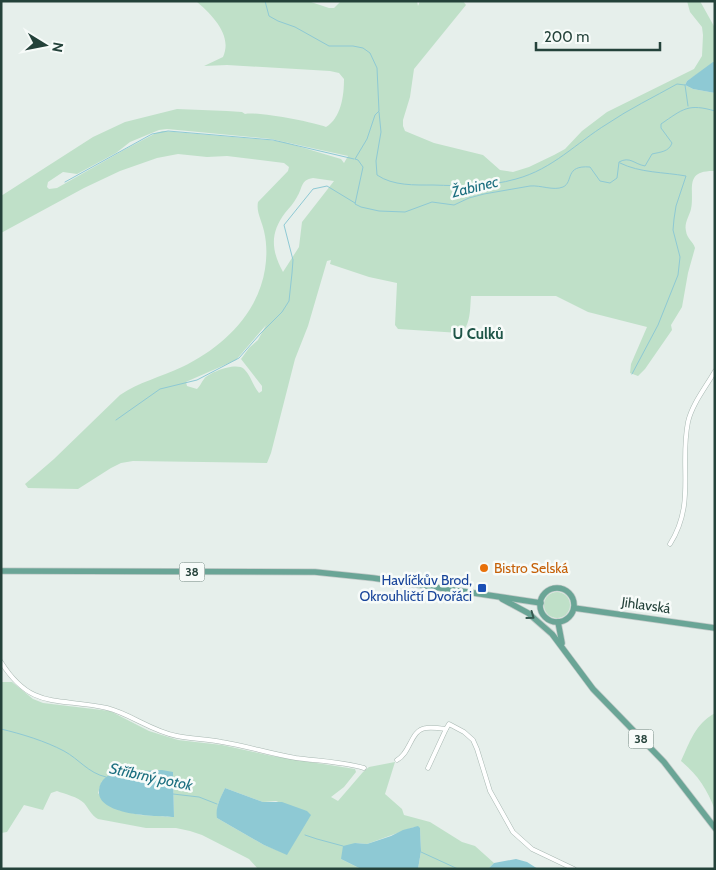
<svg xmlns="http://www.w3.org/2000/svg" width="716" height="870" font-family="Cabin,sans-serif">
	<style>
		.green { fill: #bfe0c8; fill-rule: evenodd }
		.water { fill: #8ec9d4 }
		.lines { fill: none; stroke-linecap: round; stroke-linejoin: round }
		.stream { stroke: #8ec9d4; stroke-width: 1 }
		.minor-casing { stroke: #a8b8b2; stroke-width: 5 }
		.primary-casing { stroke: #c2cac8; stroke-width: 7 }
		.minor { stroke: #fff; stroke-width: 4 }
		.primary { stroke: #6aa596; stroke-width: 5.5 }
		.oneway { stroke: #365b51 }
		.food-dot { fill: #e8710a; stroke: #f7fbf9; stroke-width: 2 }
		.transit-dot { fill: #1a4fb4; stroke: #f7fbf9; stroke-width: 2 }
		.labels { text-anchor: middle; stroke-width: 5; stroke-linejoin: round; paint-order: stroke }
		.shield { fill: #f7fbf9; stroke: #637a73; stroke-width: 1 }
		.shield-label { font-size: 12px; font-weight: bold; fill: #24423a }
		.food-label { font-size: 14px; fill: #c56008; stroke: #f7fbf9; text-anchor: start }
		.transit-label { font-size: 14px; fill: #164399; stroke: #f7fbf9; text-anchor: end }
		.street-label { font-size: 14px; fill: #24423a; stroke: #f7fbf9 }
		.water-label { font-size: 15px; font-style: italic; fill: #1c6f80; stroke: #f7fbf9 }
		.neighbourhood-label { font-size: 15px; font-weight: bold; fill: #1f5548; stroke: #f7fbf9 }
	</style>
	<rect width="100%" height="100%" fill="#e6efeb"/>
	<g class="green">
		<path d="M196,1h112l21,7h5l7,-7h76l1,5 2,-5h43l3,4 -52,64 -4,28 -7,23v6l2,5 29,12 49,12 17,15 13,2 16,-5 25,-12 11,-6 17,-18 25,-19 87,-43 8,-13 1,-21 -1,-8 -12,-15 -3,-11h13l15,27v34l-28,19 -2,4 8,4 22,4v78c-32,-1 -20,19 -24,38 -2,8 -7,14 -5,22 1,8 7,10 9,17l-7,25 -6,34 -11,18 1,5 -27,39 -7,7 -8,-3 1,-9 16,-37 -59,-15 -32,-16h-85c-1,11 0,31 -11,37l-62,-4 -3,-4 2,-42 -28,-6 -39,-13 1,-4 -4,1 -19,65 -13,33 -24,94 -4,10 -134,-2 -12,2 -10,5 -33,21 -50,-1 -3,-4 29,-25 66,-64c19,-13 41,-18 62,-28 40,-19 76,-53 83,-98 2,-13 2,-25 -1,-38 -2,-10 -8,-19 -6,-29l30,-31 1,-4 -5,-4 -57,-7 -20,1 -29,-3 -21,4 -37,13 -36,17 -83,45v-37l92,-59 32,-15 52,-13 50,2 15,1 3,2c12,-3 68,8 81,13 15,-9 18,-31 18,-48l-5,-6 -9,-2 -103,-6 -23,1 19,-9c10,-22 -11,-42 -27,-56zM167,129l104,10 77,17 -4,7 -3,-4 -57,-17 -15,-2 -106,-9 -7,2 -32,17 -67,38 -8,1 -2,-2 1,-5 15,-10 14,2 39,-21 14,-11 29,-12zM313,178l21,3 -32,41 -3,25 -16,25c-12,-22 -13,-39 2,-59 4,-5 9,-10 12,-16 6,-9 3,-17 16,-19zM266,325l-8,15 -9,8 -8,11 21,27v5l-3,2c-6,-7 -8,-17 -15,-24 -8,-7 -34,3 -40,10 -3,4 -4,7 -7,10l-10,-3 -1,-4 2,-1 48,-21z"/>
		<circle cx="557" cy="605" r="13"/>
		<path d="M1,682h11l21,17 10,4 67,8 39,20 29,9 44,5 50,11 83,13 1,3 -12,15 -13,10 7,4 25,-29 6,-5 26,-5 -10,32 17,15 2,6 26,7 32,20 13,4 19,17 -6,6h-70l3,-18 -1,-23 -6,-1 -47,17 -12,-1 -14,16 20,10h-103l-9,-10 -47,-24 -12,-4 -14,-3h-30l-48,-9c-7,-4 -9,-10 -14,-16 -6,-6 -19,-9 -27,-12l-6,2 -8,17 -19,-5 -17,27 -6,1zM173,772l1,45 -34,-2 -25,-6 -17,-16 4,-12zM225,788l38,14 13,-1 34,14 -23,39 -23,-9 -47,-27 1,-14z"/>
		<path d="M715,713v97c-8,-21 -17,-35 -34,-49 9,-19 14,-37 34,-48z"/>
	</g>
	<g class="water">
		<path d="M713,62h2v31l-22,-4 -8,-4 2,-4z"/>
		<path d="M162,770l11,2 1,45c-18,-1 -78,-1 -75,-27 1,-11 9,-15 18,-18z"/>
		<path d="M225,788l38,14h19l25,9 4,4 -24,40 -23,-10 -47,-27c-2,-11 4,-21 8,-30z"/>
		<path d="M418,826l2,2 1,23 -3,18h-57l-20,-10 2,-13 12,-3 12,1 24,-8 12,-6z"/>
		<path d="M516,859l11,3 11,7h-50l6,-6z"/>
	</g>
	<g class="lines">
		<g class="stream">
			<path d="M265,1l4,15 9,5 17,6 34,19h24l10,2 7,5 7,15 2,43 -4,4 -8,24 -12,20 3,1 5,7 -8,37 6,3 18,4 26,1 27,-10 22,3 15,-7 15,-4 46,-8c11,-1 23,5 33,1 11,-5 1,-22 27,-20l10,14 10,2 7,-5 2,-16c11,-6 15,2 26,4l7,-12c8,-2 17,-2 20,-11l-11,-15v-4c22,-15 27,-21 54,-13"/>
			<path d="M685,85l3,21"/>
			<path d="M379,112l2,20 -5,29 1,14c16,11 38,10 56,10 28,1 55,2 83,-6 37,-10 60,-36 91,-55 22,-15 47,-27 70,-40l8,1"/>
			<path d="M620,163c20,10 44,9 66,13l-10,30 -2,13 -1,11 7,27 -2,18 -20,50 -26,49"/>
			<path d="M65,182l87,-48 16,-3 105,9 81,19"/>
			<path d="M116,420l44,-31 37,-9 42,-22 21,-24 22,-22 7,-11 3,-28 1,-13 -9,-35 29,-36 14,-3 28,17"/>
			<path d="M1,729c21,5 44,12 63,22 15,8 24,22 42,26"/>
			<path d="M173,794l26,3 18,7"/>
			<path d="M305,835l12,4 26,7"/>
			<path d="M421,852l37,17"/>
		</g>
		<g class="minor-casing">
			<g id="minor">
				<path d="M670,544c26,-41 9,-78 18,-122 4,-18 18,-35 27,-51"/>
				<path d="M1,662c31,49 57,35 106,46 24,6 44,23 70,28 15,3 30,3 45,6 25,4 49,12 74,16 22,3 47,4 68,10"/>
				<path d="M397,760c14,-7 13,-30 29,-32 6,-1 13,0 20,1"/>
				<path d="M428,768l18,-39 3,-5 15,8 9,8 4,9 13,42 23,41 19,17 42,20"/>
			</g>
		</g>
		<g class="primary-casing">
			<g id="primary">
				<path d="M1,571l314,1 58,6 168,25"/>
				<circle cx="557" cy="605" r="17"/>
				<path d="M502,599l26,14 24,21 41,55 71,73 51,66"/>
				<path d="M574,608l141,20"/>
				<path d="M558,622l4,21"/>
			</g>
		</g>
		<use href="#minor" class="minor"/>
		<use href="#primary" class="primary"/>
	</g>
	<defs><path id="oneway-chevron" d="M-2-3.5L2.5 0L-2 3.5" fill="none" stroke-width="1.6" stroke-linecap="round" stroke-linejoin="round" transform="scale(1.25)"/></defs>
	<use class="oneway" href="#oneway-chevron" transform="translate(531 616) rotate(36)"/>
	<circle class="food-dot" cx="484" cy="568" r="5"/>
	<rect class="transit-dot" x="477" y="583" width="10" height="10" rx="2.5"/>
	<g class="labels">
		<g class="shield">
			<rect x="179.5" y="562.5" width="25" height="19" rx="4"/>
			<rect x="628.5" y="729.5" width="25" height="19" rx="4"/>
		</g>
		<g class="shield-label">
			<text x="192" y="576">38</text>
			<text x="641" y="743">38</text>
		</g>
		<g class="food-label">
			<text x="494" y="573">Bistro Selská</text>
		</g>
		<g class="transit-label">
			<text x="472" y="585">Havlíčkův Brod,<tspan x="472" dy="16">Okrouhličtí Dvořáci</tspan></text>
		</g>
		<g class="street-label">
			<text transform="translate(646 605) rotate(8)" y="5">Jihlavská</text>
		</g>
		<g class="water-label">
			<text transform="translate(475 187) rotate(-14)" y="5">Žabinec</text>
			<text transform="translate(151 777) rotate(12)" y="5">Stříbrný potok</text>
		</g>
		<g class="neighbourhood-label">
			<text x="478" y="339">U Culků</text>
		</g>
	</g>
	<rect width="716" height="870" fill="none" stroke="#24423a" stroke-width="5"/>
	<g transform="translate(45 45) rotate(100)" stroke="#f7fbf9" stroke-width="4" paint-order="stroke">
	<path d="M0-4L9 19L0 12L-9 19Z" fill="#24423a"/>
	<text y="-8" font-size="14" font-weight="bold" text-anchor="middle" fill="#24423a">N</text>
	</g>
	<path d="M536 42v8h124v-8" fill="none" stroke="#24423a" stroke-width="2.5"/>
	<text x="544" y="42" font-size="15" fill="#24423a" stroke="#f7fbf9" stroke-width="4" paint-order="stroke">200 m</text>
</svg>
